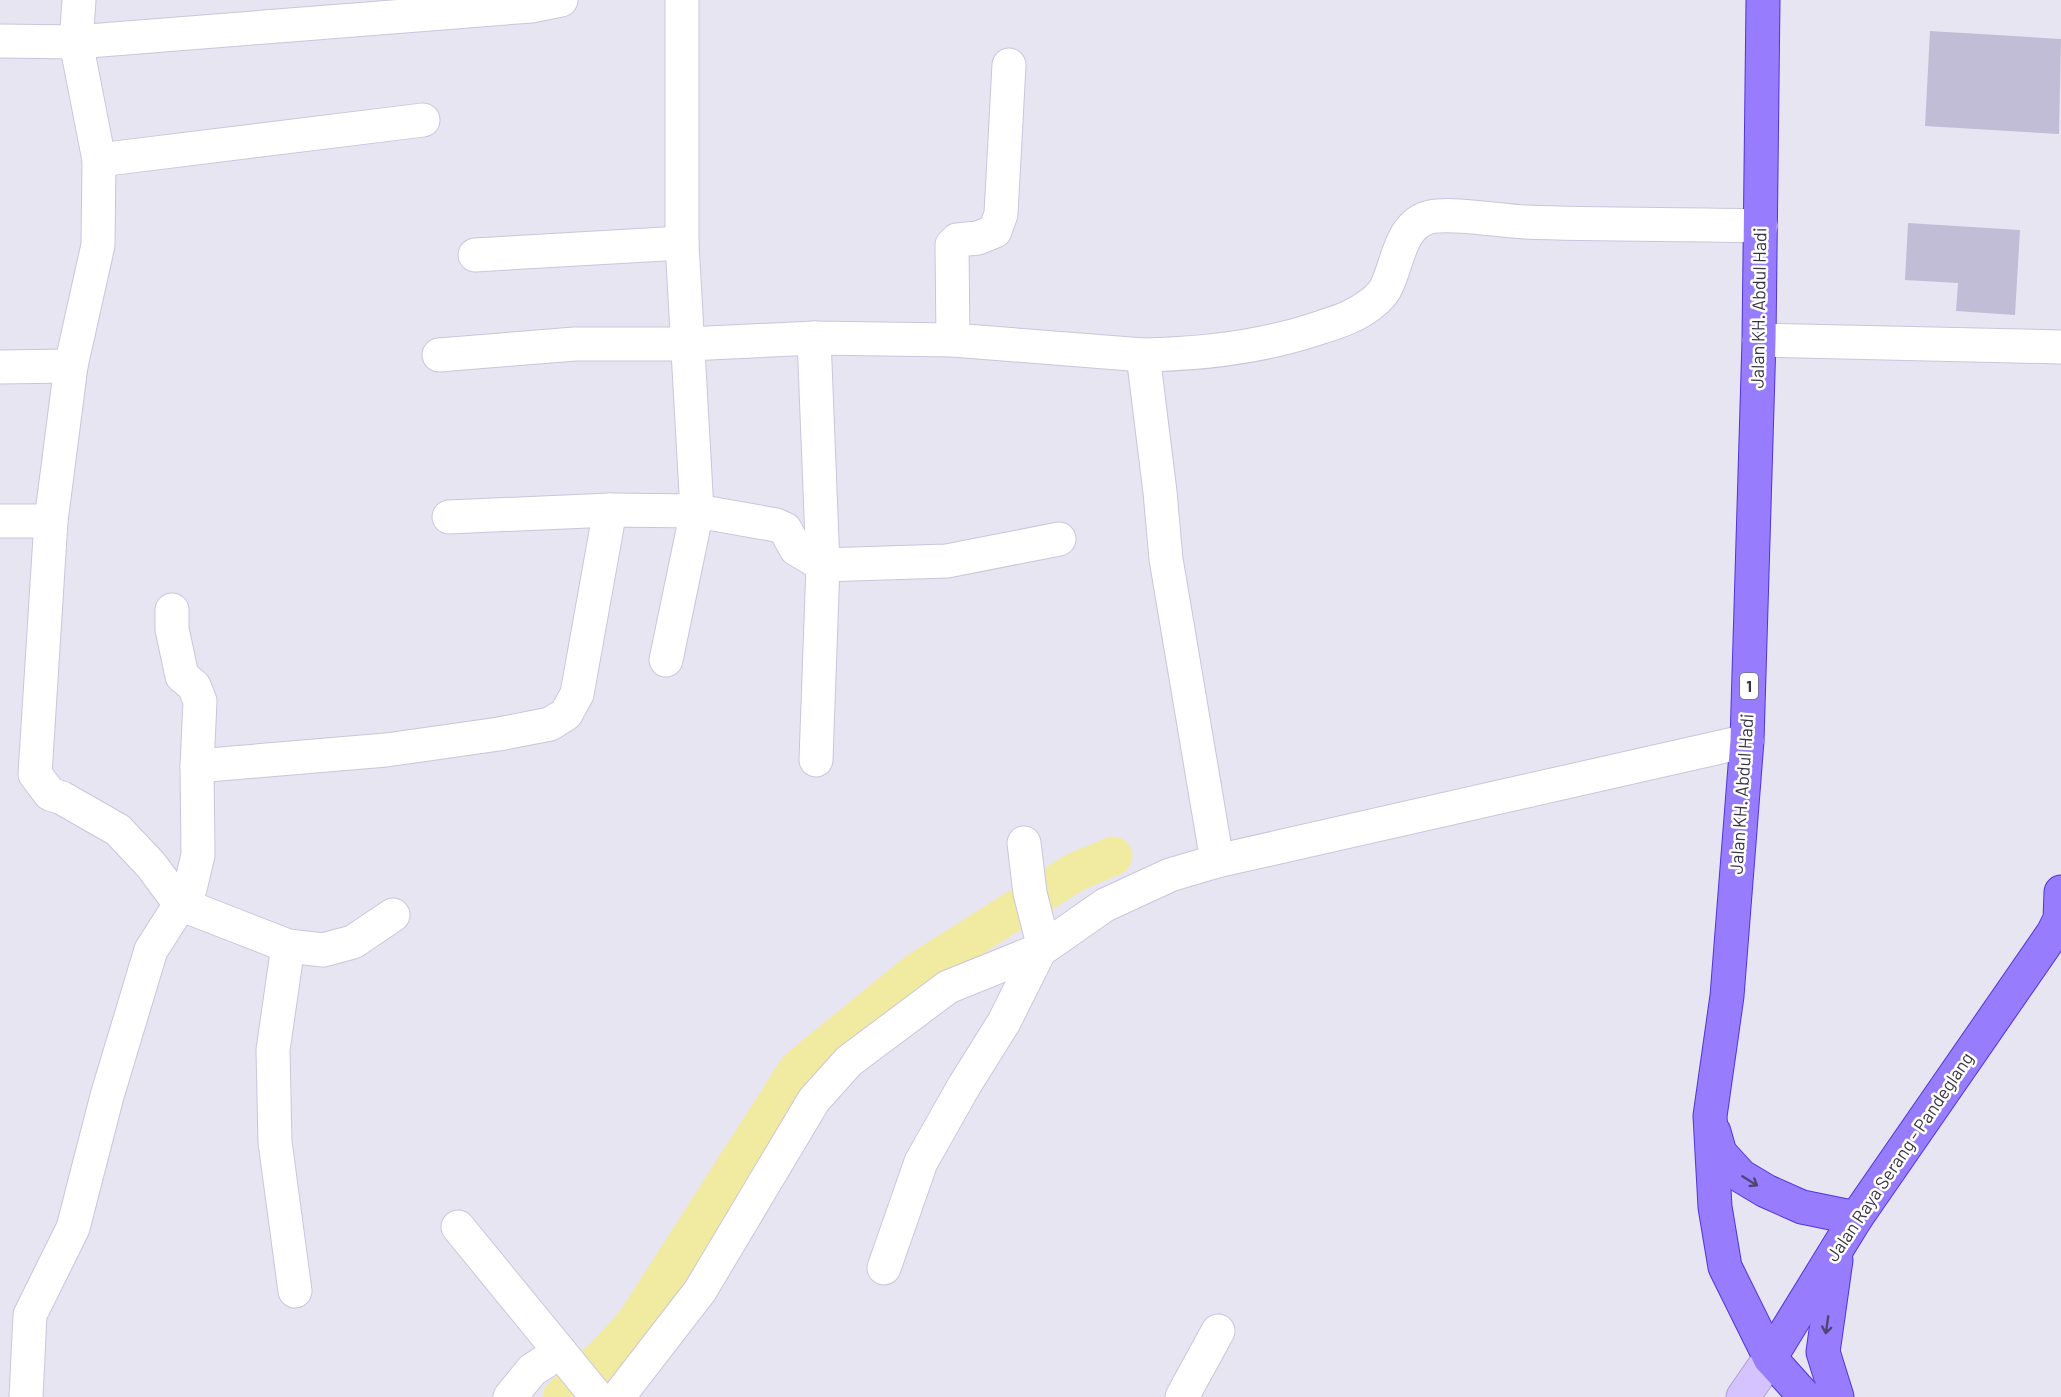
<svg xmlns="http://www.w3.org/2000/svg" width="2061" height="1397" font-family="Barlow,sans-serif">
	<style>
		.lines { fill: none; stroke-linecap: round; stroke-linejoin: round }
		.canal { stroke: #f0eba1; stroke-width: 39 }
		.building { fill: #c1bdd7 }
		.minor-casing { stroke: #c9c5dc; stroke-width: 35 }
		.secondary-casing { stroke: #af9ddf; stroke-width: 35 }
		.trunk-casing { stroke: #5034dd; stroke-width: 35 }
		.minor { stroke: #fff; stroke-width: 33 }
		.secondary { stroke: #d4c3fe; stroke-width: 33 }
		.trunk { stroke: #987cfe; stroke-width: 33 }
		.oneway { stroke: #4f4773 }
		.labels { text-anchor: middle; stroke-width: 5; stroke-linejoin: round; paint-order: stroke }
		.shield { fill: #fff; stroke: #73727d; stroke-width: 1.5 }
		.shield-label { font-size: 16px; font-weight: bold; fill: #373545 }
		.street-label { font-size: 18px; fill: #373545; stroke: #fff }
	</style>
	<rect width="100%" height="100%" fill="#e8e5f2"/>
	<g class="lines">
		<path class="canal" d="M562,1397l50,-48 24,-27 162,-253 119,-97 158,-100 38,-16"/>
	</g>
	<g class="building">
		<path d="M1930,31l131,8 -2,95 -134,-8z"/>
		<path d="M1908,223l112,7 -5,85 -59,-4 2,-28 -53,-3z"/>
	</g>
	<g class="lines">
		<g class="minor-casing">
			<g id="minor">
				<path d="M79,0l-3,42 23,118 -1,85 -27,121 -20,155 -16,253 15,20 12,4 56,32 33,35 29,39 108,42 35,4 30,-8 40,-27"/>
				<path d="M0,41l76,1 455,-36 30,-6"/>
				<path d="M99,160l324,-40"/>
				<path d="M475,255l207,-12"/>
				<path d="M814,338l9,227 -7,195"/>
				<path d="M953,340l-1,-95 5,-5 21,-2 17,-7 6,-17 8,-149"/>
				<path d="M1759,340l302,7"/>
				<path d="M439,355l136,-11h113l126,-6 139,2 190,15"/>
				<path d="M0,367l71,-1"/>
				<path d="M449,517l161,-7 87,1 79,14 9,4 11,20 27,16 124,-4 112,-22"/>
				<path d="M0,521h51"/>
				<path d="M666,660l31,-149 -15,-268v-243"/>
				<path d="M197,766l189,-16 113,-16 51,-10 16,-10 11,-20 33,-184"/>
				<path d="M1217,861l-51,-302 -6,-67 -17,-137c61,-1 121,-8 179,-28 18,-6 34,-11 49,-23 7,-5 14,-13 17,-21 10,-22 13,-59 42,-66 23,-5 70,4 95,5 79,3 158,2 236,4"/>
				<path d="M288,946l-15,104 2,92 20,149"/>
				<path d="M458,1227l139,170"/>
				<path d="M884,1268l37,-106 43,-76 40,-64 39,-78 -13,-51 -6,-50"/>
				<path d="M26,1397l4,-82 43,-87 34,-132 44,-146 39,-61 8,-34 -1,-89 3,-65 -6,-15 -12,-10 -10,-47v-19"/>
				<path d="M510,1397l22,-27 28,-18"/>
				<path d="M618,1397l82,-106 114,-191 35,-39 99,-74 94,-38 63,-44 65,-30 47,-14 530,-120"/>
				<path d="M1182,1397l36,-66"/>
			</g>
		</g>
		<g class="secondary-casing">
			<path id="secondary" d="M1743,1397l27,-39"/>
		</g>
		<g class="trunk-casing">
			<g id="trunk">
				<path d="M1763,0l-4,340 -12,401 -20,255 -17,120 5,91 10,60 45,91 35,39"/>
				<path d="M1714,1132l6,21 21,23 25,15 36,16 54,11"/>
				<path d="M1836,1260l-13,92 14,45"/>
				<path d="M1770,1358l86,-140 197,-285 7,-14 1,-27"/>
			</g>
		</g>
		<use href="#minor" class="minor"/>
		<use href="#secondary" class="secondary"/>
		<use href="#trunk" class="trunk"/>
	</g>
	<defs><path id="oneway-shaft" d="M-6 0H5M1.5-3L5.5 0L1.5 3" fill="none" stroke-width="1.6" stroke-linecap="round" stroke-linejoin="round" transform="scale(1.5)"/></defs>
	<g class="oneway">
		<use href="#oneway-shaft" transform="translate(1750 1181) rotate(32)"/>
		<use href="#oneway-shaft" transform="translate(1827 1325) rotate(98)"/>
	</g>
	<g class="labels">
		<rect class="shield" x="1740" y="673" width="18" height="26" rx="4.5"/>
		<g class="shield-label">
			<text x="1749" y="692">1</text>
		</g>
		<g class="street-label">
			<text transform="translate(1759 308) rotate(-89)" y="6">Jalan KH. Abdul Hadi</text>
			<text transform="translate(1742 794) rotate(-86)" y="6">Jalan KH. Abdul Hadi</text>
			<text transform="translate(1900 1157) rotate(-56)" y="6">Jalan Raya Serang - Pandeglang</text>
		</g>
	</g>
</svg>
